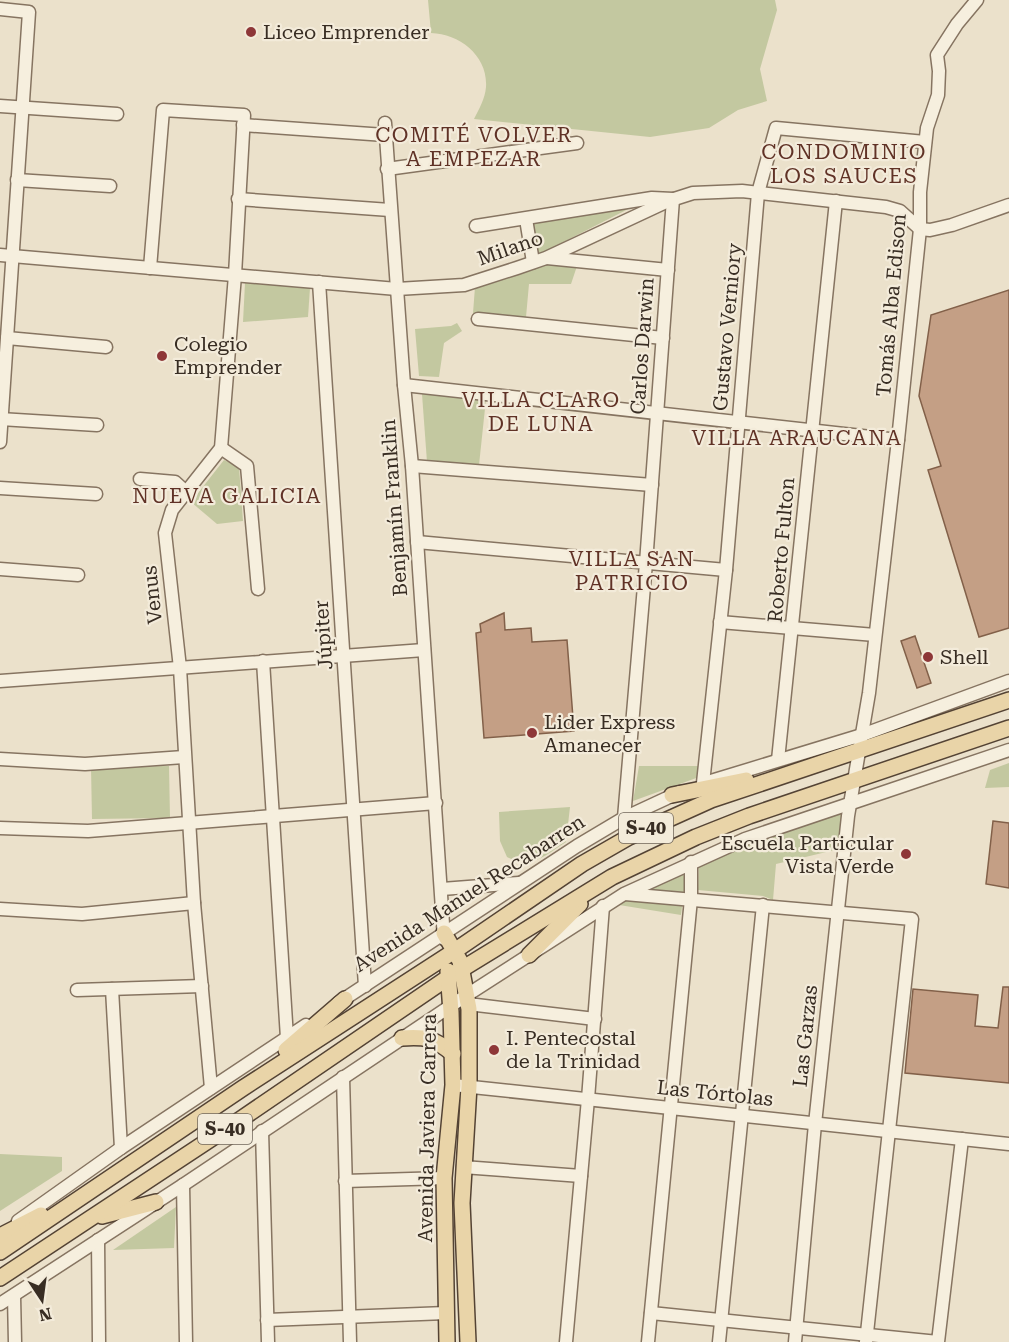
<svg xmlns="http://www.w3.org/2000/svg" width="1009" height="1342" font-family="'Roboto Serif',serif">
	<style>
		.green { fill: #c3c8a0 }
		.building { fill: #c49f85; stroke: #826049; stroke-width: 1.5 }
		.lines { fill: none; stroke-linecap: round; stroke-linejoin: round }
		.minor-casing { stroke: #867461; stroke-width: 15 }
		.major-casing { stroke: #544334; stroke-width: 18 }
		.minor { stroke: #f6efde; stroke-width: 12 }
		.major { stroke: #e9d4a8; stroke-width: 15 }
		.poi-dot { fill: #8e3738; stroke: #f3ebda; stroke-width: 2 }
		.labels { text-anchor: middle; stroke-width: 4.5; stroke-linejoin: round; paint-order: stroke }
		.shield { fill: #f3ebda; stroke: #70665a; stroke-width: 1.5 }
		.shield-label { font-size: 18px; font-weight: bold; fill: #382d23 }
		.poi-label { font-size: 20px; fill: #382d23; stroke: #f3ebda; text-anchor: start }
		.street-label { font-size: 20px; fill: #382d23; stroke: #f3ebda }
		.neighbourhood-label { font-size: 21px; letter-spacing: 1.5px; fill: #603226; stroke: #f3ebda }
	</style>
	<rect width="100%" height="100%" fill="#ebe1cb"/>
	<g class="green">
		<path d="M428,0h347l2,10 -17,59 7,32 -29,9 -29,18 -59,9 -176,-18c5,-10 11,-20 12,-32 2,-31 -26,-53 -55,-54z"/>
		<path d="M638,204l-102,52 -5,-35z"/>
		<path d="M551,261l26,5 -6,18h-42l-3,33 -53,-4 2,-26 26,-7z"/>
		<path d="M245,283l65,5 -2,29 -65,5z"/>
		<path d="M457,323l5,8 -18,12 -5,34 -20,-1 -4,-47 36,-3z"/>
		<path d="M422,394l64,5 -7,66 -52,-3z"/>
		<path d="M224,460l15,7 4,54 -26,3 -26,-22z"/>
		<path d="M1009,763v24l-24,1 5,-18z"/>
		<path d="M169,766l1,52 -78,1 -1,-52z"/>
		<path d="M639,766h61l-1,11 -66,24z"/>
		<path d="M570,807l-4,35c-20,13 -35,28 -59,15l-7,-16 -1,-29z"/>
		<path d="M845,808l-6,41 -63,15 -3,36 -10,-4 -65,-6 1,-28z"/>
		<path d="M687,866l-6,49 -68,-11z"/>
		<path d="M0,1154l62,3v14l-62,40z"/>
		<path d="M176,1207l-2,41 -61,2z"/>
	</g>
	<g class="building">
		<path d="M1009,290v338l-30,9 -51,-167 13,-4 -22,-70 12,-81z"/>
		<path d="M504,613l1,17 26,-2 1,14 35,-2 7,91 -90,7 -8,-105 5,-1 -1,-8z"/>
		<path d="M915,636l16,47 -14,5 -16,-47z"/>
		<path d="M993,821l16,2v65l-23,-4z"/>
		<path d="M1003,987h6v96l-104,-10 8,-84 65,6 -3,31 23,2z"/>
	</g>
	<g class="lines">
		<g class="minor-casing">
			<g id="minor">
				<path d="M0,9l29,3 -29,430"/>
				<path d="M0,106l117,8"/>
				<path d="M385,123l19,262 8,81 32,473"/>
				<path d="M243,125l142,10"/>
				<path d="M387,169l190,-26"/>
				<path d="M17,180l93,6"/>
				<path d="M238,199l152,11"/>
				<path d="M526,219l7,43"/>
				<path d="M476,226l176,-28 21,1 -27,364 -22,255"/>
				<path d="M0,255l397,34 67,-4 53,-17 29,-10 122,-57 25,-8 49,-2 144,16 14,4 20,18 10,1 22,-5 57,-20"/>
				<path d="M547,258l121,12"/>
				<path d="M150,268l13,-158 81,5 -9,160 -14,173 -49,62 -7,23 15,135 14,235 17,185"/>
				<path d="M319,282l46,704"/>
				<path d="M478,319l185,19"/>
				<path d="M7,338l99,9"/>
				<path d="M404,385l494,55"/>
				<path d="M0,419l97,6"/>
				<path d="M221,448l26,18 11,123"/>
				<path d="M412,466l240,19"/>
				<path d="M140,479l35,3 11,10"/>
				<path d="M0,488l96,6"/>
				<path d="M417,542l309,28"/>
				<path d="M0,569l78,6"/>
				<path d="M720,622l155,13"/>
				<path d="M263,661l24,377"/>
				<path d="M0,681l424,-31"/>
				<path d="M0,759l85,5 99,-7"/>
				<path d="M778,760l58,-559"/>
				<path d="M711,781l151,-46 147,-54"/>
				<path d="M703,783l23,-213 32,-377 18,-65 149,14"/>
				<path d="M0,828l88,3 348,-28"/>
				<path d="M442,889l77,-6"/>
				<path d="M625,894l287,25 -46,423"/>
				<path d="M0,909l82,5 112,-11"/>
				<path d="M112,989l9,159"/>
				<path d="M77,990l125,-4"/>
				<path d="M338,1003l239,-157 47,-28 56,-26"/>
				<path d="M468,1004l127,15"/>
				<path d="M343,1077l7,265"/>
				<path d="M453,1085l556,59"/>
				<path d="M262,1131l6,211"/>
				<path d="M463,1167l118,9"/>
				<path d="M345,1181l99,-3"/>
				<path d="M183,1185l3,157"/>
				<path d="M18,1221l103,-73 185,-123"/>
				<path d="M98,1240l1,102"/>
				<path d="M14,1296l1,46"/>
				<path d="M0,1304l183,-119 284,-190 157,-101 121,-55 264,-89"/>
				<path d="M651,1313l287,29 24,-203"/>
				<path d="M267,1320l179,-7"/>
				<path d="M566,1342l22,-243 15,-193"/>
				<path d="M648,1342l43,-443v-37"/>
				<path d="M719,1342l44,-437"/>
				<path d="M795,1342l20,-218 33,-308 21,-123 29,-253 22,-211v-37l7,-64 11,-33 1,-24 -2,-16 20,-31 20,-24"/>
			</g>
		</g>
		<g class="major-casing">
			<g id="major">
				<path d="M672,795l74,-15"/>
				<path d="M444,933l16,28 9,48v77l-7,117 6,139"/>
				<path d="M529,955l51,-51"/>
				<path d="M402,1038c23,-2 32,0 51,16"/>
				<path d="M286,1050l59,-51"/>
				<path d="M102,1216l54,-14"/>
				<path d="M0,1236l41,-21"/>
				<path d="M0,1252l243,-164 213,-138 126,-86 47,-27 82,-37 298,-100"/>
				<path d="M0,1278l241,-159 208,-142 163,-100 84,-40 53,-21 260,-88"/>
				<path d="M447,1342l-3,-164 9,-93 -2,-73 -3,-41"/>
			</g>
		</g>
		<use href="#minor" class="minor"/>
		<use href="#major" class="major"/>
	</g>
	<g class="poi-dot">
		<circle cx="251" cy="32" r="6"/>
		<circle cx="162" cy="356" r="6"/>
		<circle cx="928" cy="657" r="6"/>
		<circle cx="532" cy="733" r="6"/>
		<circle cx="906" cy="854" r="6"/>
		<circle cx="494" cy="1050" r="6"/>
	</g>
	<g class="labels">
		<g class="shield">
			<rect x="619" y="813" width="54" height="30" rx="4.5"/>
			<rect x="198" y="1114" width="54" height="30" rx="4.5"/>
		</g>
		<g class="shield-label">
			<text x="646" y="834">S-40</text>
			<text x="225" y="1135">S-40</text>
		</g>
		<g class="poi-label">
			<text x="263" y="39">Liceo Emprender</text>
			<text x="174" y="351">Colegio<tspan x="174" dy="23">Emprender</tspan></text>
			<text x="940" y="664">Shell</text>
			<text x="544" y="729">Lider Express<tspan x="544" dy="23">Amanecer</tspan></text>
			<text x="894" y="850" text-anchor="end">Escuela Particular<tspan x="894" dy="23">Vista Verde</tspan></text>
			<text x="506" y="1045">I. Pentecostal<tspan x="506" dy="23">de la Trinidad</tspan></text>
		</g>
		<g class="street-label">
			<text transform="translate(510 248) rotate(-19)" y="7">Milano</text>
			<text transform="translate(891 305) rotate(-85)" y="7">Tomás Alba Edison</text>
			<text transform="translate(727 327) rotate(-85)" y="7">Gustavo Verniory</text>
			<text transform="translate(642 346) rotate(-86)" y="7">Carlos Darwin</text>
			<text transform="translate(394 508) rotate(-94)" y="7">Benjamín Franklin</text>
			<text transform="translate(781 550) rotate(-85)" y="7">Roberto Fulton</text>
			<text transform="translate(152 595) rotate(-96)" y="7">Venus</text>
			<text transform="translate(323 635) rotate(-94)" y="7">Júpiter</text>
			<text transform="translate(469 893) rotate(-33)" y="7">Avenida Manuel Recabarren</text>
			<text transform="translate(805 1036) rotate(-84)" y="7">Las Garzas</text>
			<text transform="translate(715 1093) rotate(6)" y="7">Las Tórtolas</text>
			<text transform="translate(427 1128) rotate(-89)" y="7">Avenida Javiera Carrera</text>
		</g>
		<g class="neighbourhood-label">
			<text x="474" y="142">COMITÉ VOLVER<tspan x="474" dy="24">A EMPEZAR</tspan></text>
			<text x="844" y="159">CONDOMINIO<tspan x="844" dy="24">LOS SAUCES</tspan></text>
			<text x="541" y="407">VILLA CLARO<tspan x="541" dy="24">DE LUNA</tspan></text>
			<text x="797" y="445">VILLA ARAUCANA</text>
			<text x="227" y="503">NUEVA GALICIA</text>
			<text x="632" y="566">VILLA SAN<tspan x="632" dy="24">PATRICIO</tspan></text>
		</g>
	</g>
	<g transform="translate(42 1300) rotate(167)" stroke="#f3ebda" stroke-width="4.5" paint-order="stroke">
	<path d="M0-4.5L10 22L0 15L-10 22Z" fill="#382d23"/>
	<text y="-9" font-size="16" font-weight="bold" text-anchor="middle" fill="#382d23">N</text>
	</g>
</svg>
